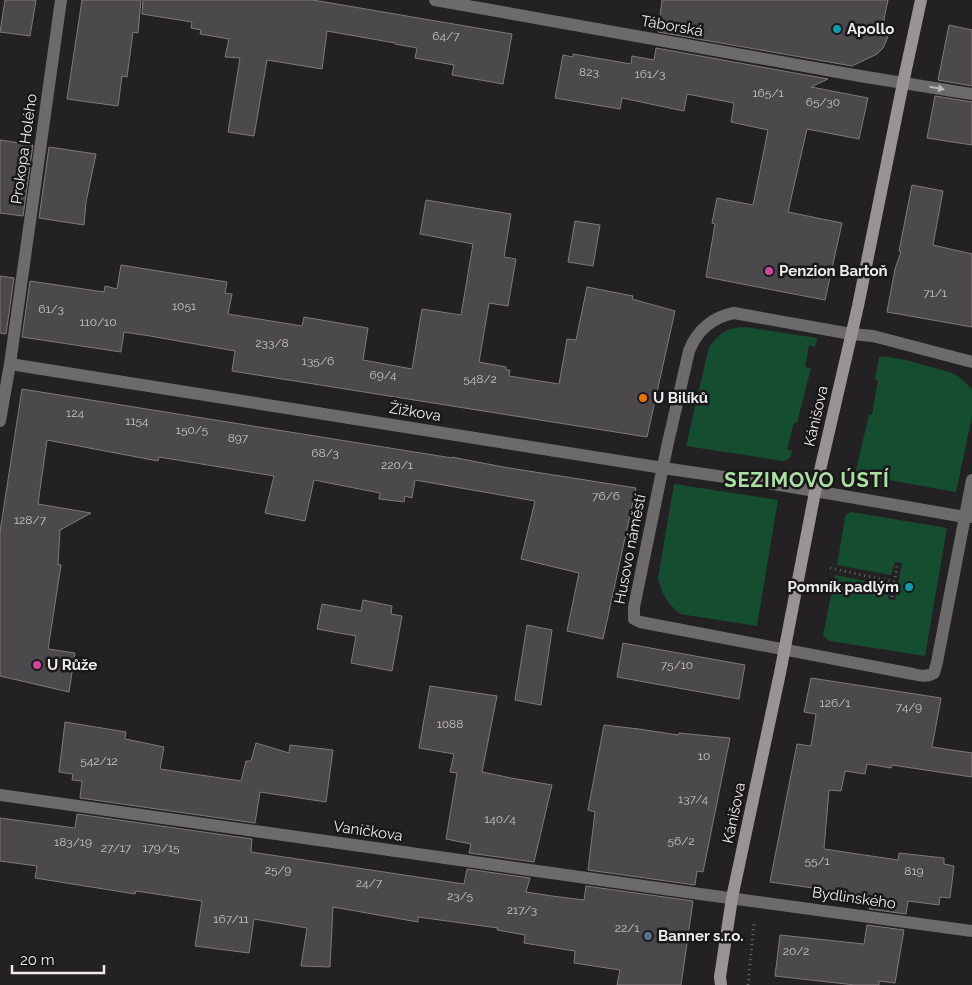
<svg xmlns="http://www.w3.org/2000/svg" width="972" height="985" font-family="Raleway,sans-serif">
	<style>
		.green { fill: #154d31 }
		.building { fill: #4c494c; stroke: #7d797d }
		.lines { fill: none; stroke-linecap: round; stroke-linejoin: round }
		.path { stroke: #6a676a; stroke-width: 3; stroke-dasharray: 1 4; stroke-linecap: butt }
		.street { stroke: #6d6b6a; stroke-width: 12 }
		.secondary { stroke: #989493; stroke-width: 12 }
		.oneway { fill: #bab8b9 }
		.culture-dot { fill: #0f9aa8; stroke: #1a181a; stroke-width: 2 }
		.hotel-dot { fill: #d1479c; stroke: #1a181a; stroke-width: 2 }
		.food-dot { fill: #e8710a; stroke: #1a181a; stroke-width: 2 }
		.service-dot { fill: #5c6f8a; stroke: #1a181a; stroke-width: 2 }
		.labels { text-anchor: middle; stroke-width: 5; stroke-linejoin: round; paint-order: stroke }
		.number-label { font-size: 12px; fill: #c5c2c5 }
		.street-label { font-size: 15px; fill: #edebed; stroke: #1a181a }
		.poi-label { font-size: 15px; font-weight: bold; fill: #edebed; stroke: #1a181a; text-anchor: start }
		.district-label { font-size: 20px; font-weight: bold; letter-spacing: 1px; fill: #abe0a3; stroke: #1a181a }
	</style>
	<rect width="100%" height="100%" fill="#242124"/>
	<g class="green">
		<path d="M745,327l72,11 -2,9 -6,-2 -4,22 6,1 -14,55h-3l-7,26 5,2 -1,5 -4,4 -4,1 -97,-15 23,-99c12,-15 17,-19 36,-20z"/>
		<path d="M882,356l24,4 43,12 9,4 14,13v27l-16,76 -101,-18 14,-59h3l6,-35 -3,-1 4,-21z"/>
		<path d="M674,484l104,16 -21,126 -77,-12c-12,-10 -19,-21 -22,-36z"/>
		<path d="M851,512l96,16 -22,128 -95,-15 -7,-5 12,-61 56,11 -3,13 7,1 7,-37 -7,-1 -4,13 -54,-10 8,-47 2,-4z"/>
	</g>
	<g class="building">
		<path d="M5,0h31l-6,36 -30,-4z"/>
		<path d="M82,0h59l-3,33 -5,-1 -6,45 -5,-1 -4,30 -51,-7z"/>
		<path d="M143,0h170l199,34 -9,50 -51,-9 2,-10 -39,-7 2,-10 -22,-4v-1l-68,-12 -5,38 -55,-9 -13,76 -26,-4 12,-74 -15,-1 4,-18 -29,-5 1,-4 -10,-2 1,-6 -50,-8z"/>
		<path d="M662,0h226l-4,19 4,14 -1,6 -4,9 -6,6 -25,12 -194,-34z"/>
		<path d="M949,25l23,5v56l-34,-6z"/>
		<path d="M656,48l172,31 -17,8 57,11 -9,41 -52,-10 -19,83 54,11 -17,77 -119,-23 9,-53 -3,-1 5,-25 36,7 15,-75 -37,-8 3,-19 -47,-9 -3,17 -62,-13 -2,11 -65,-11 8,-43 10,2v-3l58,10 1,-8 22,4z"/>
		<path d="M935,96l37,6v43l-45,-7z"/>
		<path d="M0,140l33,5 -10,71 -23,-3z"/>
		<path d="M49,147l47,7 -10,48 -2,23 -45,-7z"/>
		<path d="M912,185l31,6 -10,54 39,9v73l-85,-15 8,-43 6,-17 -2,-1z"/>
		<path d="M426,200l85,14 -7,43 12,2 -8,47 -19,-3 -10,59 27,5v3h4l-1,6 50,8 8,-45 9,1 11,-53 46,9 -1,3 43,12 -28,126 -415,-66 3,-20 -85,-15 -26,-4 -3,20 -99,-15 8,-56 74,11 1,-6 12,3 4,-24 106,17 -2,11 7,1 -4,20 74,12 2,-9 64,11 -5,32 49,9 10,-60 39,6 12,-71 -53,-10z"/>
		<path d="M575,221l25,4 -7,41 -25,-4z"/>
		<path d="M0,276l14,2 -8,56 -6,-1z"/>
		<path d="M22,389l430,69v-1l51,10 133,21 -33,151 -36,-8 12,-58 -58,-14 14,-58 -120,-21 -3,18 -7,-2 -1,6 -25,-3 1,-6 -66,-13 -9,41 -40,-8 9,-37 -115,-19 -1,4 -111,-21 -9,64 53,9 -31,17 -2,34 3,1 -13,84 27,4 -6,39 -69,-16v-144z"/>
		<path d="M363,600l29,6 -1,8 11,2 -10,55 -41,-8 5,-27 -39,-7 5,-25 39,7z"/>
		<path d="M527,625l25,5 -11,75 -26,-5z"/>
		<path d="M623,643l122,22 -6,34 -122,-22z"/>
		<path d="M811,678l130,20 -9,49 40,6v24l-80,-12 -1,3 -24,-4 -2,10 -20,-3 -4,20 -12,-1 -5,59 74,11 1,-7 45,5v6l10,2 -4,32 -10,-1 -1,8 -31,-4 -2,13 -37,-5 2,-13 -101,-14 27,-138 14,2 5,-32 -12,-2z"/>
		<path d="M430,686l67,10 -15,76 29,6 41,7 -18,77 -65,-9 2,-9 -25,-5 11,-66 -7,-1 4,-18 -35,-6z"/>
		<path d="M65,722l61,10 -1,7 39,8 -4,22 81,12 5,-20h5l5,-18 33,10 1,-8 43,5 -7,52 -66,-10 -5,31 -175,-25 2,-17 -10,-1 1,-6 -14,-2z"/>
		<path d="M604,725l35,4 39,6 1,-2 51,5 -27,134 -6,-1 -2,14 -107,-15 7,-58 -7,-2z"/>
		<path d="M77,814l175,25 -1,13 213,32 3,-15 63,9 -4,14 26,4 32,4 2,-14 107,15 -12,84h-64l3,-15 -46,-7 1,-12 -51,-8 1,-8 -28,-5 1,-2 -80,-11v5l-85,-15 -3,60 -29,-1 6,-38 -53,-9 -5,34 -54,-7 7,-45 -66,-10 -1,3 -100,-16 2,-12 -37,-5v-43l75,10z"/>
		<path d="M867,925l37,5 -9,53 -16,-2v4h-24l-80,-9 5,-41 84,9z"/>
	</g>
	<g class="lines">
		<g class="path">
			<path d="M830,568l64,14"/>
			<path d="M892,597l5,-31"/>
			<path d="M748,985l6,-62"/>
		</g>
		<g class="street">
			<path d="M435,0l425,76 112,18"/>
			<path d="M972,362l-99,-26 -22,-2 -117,-21c-21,4 -37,17 -45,38l-22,96 -33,160v12l6,3 273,52c8,2 14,3 21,-1l3,-11 35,-182"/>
			<path d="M10,364l653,104 123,18 179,31h7"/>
			<path d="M0,421l10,-57 51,-364"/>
			<path d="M0,795l700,99 272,37"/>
		</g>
		<path class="secondary" d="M721,985l-1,-8 12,-79 48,-225 35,-181 43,-186 45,-223 18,-83"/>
	</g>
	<defs><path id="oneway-solid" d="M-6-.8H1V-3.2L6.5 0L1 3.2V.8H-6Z" transform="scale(1.25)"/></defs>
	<use class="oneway" href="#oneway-solid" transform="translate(937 88) rotate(10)"/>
	<g class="culture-dot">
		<circle cx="837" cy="29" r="5"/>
		<circle cx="909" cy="587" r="5"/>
	</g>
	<g class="hotel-dot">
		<circle cx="769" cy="271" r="5"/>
		<circle cx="37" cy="665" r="5"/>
	</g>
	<circle class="food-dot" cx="643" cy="398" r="5"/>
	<circle class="service-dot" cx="648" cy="936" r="5"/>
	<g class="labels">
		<g class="number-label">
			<text x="446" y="40">64/7</text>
			<text x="589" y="76">823</text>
			<text x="650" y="78">161/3</text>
			<text x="768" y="97">165/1</text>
			<text x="823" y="106">65/30</text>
			<text x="935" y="297">71/1</text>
			<text x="184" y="310">1051</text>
			<text x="51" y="313">61/3</text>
			<text x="98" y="326">110/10</text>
			<text x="272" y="347">233/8</text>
			<text x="318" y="365">135/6</text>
			<text x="383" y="379">69/4</text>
			<text x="480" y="383">548/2</text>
			<text x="75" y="417">124</text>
			<text x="137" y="425">1154</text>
			<text x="192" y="434">150/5</text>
			<text x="238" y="442">897</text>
			<text x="325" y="457">68/3</text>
			<text x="397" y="469">220/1</text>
			<text x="606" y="500">76/6</text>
			<text x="30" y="524">128/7</text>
			<text x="677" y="669">75/10</text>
			<text x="835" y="707">126/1</text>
			<text x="909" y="711">74/9</text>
			<text x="450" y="728">1088</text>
			<text x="704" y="760">10</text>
			<text x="99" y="765">542/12</text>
			<text x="693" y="803">137/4</text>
			<text x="500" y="823">140/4</text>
			<text x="681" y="845">56/2</text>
			<text x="73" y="846">183/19</text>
			<text x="116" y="852">27/17</text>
			<text x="161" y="852">179/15</text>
			<text x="817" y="865">55/1</text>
			<text x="278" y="874">25/9</text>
			<text x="914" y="875">819</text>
			<text x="369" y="887">24/7</text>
			<text x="460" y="900">23/5</text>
			<text x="522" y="914">217/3</text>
			<text x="231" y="923">167/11</text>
			<text x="627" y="932">22/1</text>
			<text x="796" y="955">20/2</text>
		</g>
		<g class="street-label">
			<text transform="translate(672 26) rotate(10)" y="5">Táborská</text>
			<text transform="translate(24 149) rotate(-82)" y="5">Prokopa Holého</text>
			<text transform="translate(415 412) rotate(9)" y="5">Žižkova</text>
			<text transform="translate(816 416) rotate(-77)" y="5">Kánišova</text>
			<text transform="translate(630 549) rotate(-79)" y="5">Husovo náměstí</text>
			<text transform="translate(734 813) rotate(-78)" y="5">Kánišova</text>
			<text transform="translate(368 831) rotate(8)" y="5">Vaníčkova</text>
			<text transform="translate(854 898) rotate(8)" y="5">Bydlinského</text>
		</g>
		<g class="poi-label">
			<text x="847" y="34">Apollo</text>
			<text x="779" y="276">Penzion Bartoň</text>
			<text x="653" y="403">U Bilíků</text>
			<text x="899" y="592" text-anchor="end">Pomník padlým</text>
			<text x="47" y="670">U Růže</text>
			<text x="658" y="941">Banner s.r.o.</text>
		</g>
		<g class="district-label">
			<text x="807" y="487">SEZIMOVO ÚSTÍ</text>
		</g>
	</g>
	<path d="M12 965v8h92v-8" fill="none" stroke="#edebed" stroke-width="2.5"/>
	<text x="20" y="965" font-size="15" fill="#edebed" stroke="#1a181a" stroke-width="4" paint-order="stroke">20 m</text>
</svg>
